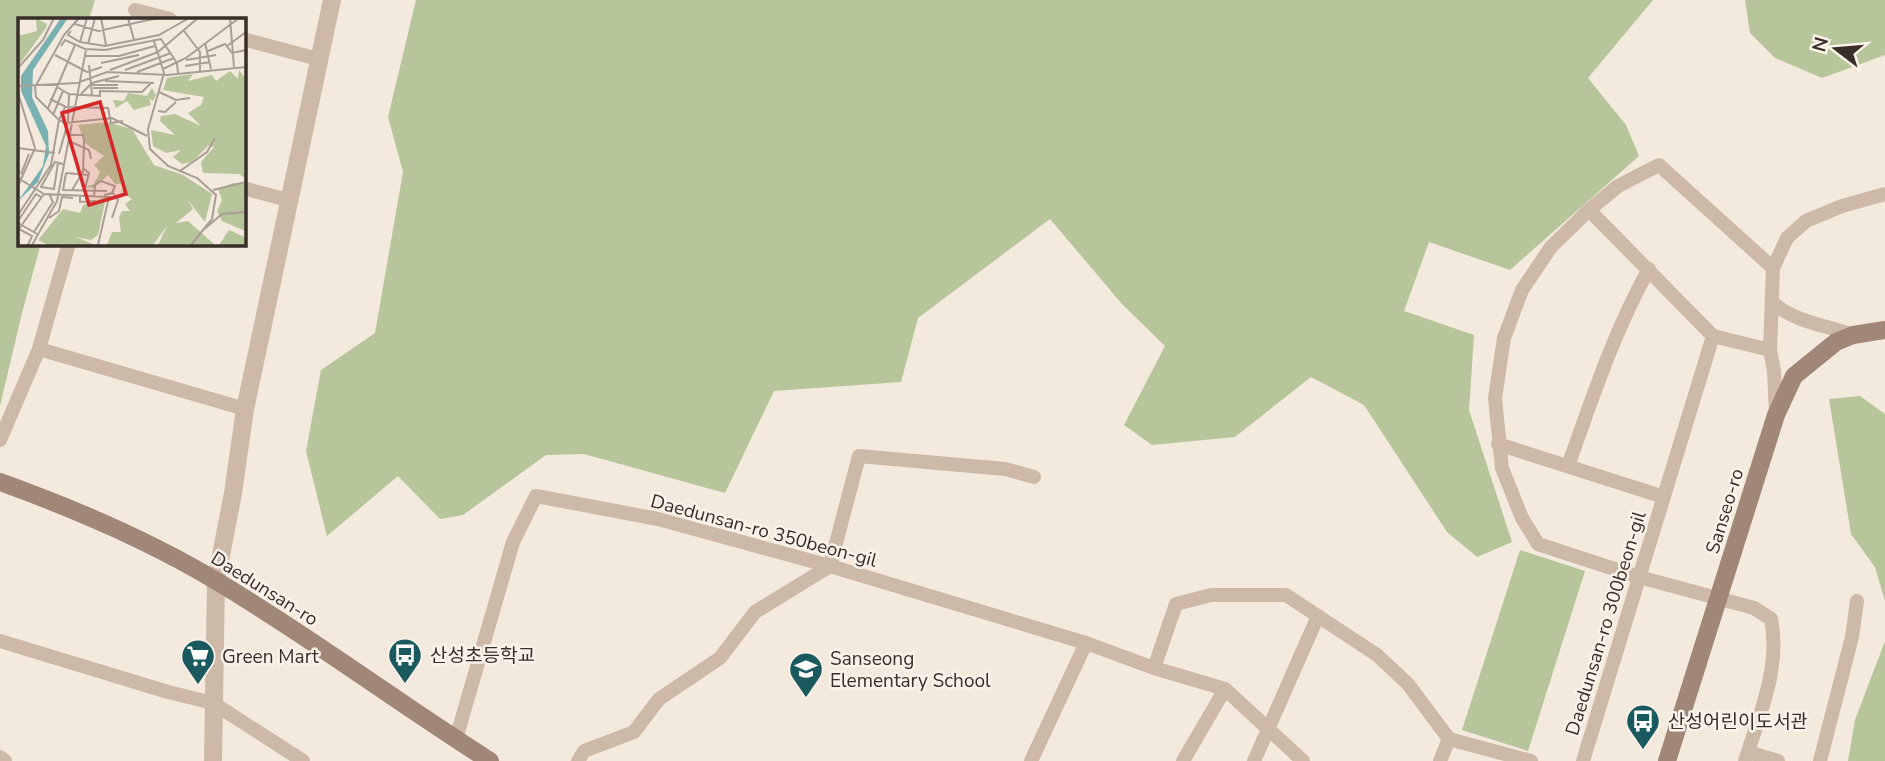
<svg xmlns="http://www.w3.org/2000/svg" width="1885" height="761" font-family="'Nunito Sans','Noto Sans KR',sans-serif">
	<style>
		.green { fill: #b7c59b }
		.lines { fill: none; stroke-linecap: round; stroke-linejoin: round }
		.minor { stroke: #cdb9a7; stroke-width: 14 }
		.tertiary { stroke: #cdb9a7; stroke-width: 18 }
		.secondary { stroke: #a18778; stroke-width: 18 }
		.labels { text-anchor: middle; stroke-width: 5; stroke-linejoin: round; paint-order: stroke }
		.street-label { font-size: 19px; fill: #392e28; stroke: #fbf3ea }
		.poi-label { font-size: 19px; fill: #392e28; stroke: #fbf3ea; text-anchor: start }
		.inset-road { fill: none; stroke: #a99e95; stroke-width: 2 }
		.view { fill: #d62828; fill-opacity: 0.15; stroke: #d62828; stroke-width: 3.5 }
		.inset-edge { fill: none; stroke: #392e28; stroke-width: 3.5 }
	</style>
	<rect width="100%" height="100%" fill="#f4e9dd"/>
	<g class="green">
		<path d="M0,0h95l-6,19h-70v224h22l-19,70 -22,93z"/>
		<path d="M416,0h1237l-65,78 38,47 13,31 -129,114 -81,-28 -25,69 70,24 -5,75 43,132 -35,15 -30,-25 -83,-127 -53,-28 -76,60 -83,8 -28,-20 41,-79 -43,-42 -72,-85 -132,99 -17,64 -127,9 -49,102 -141,-39 -38,1 -83,60 -23,4 -42,-43 -71,60 -21,-85 15,-81 54,-37 28,-161 -15,-55z"/>
		<path d="M1745,0h140v55l-63,23 -47,-20 -25,-25z"/>
		<path d="M1860,396l25,18v187l-10,-34 -24,-33 -22,-135z"/>
		<path d="M1520,550l65,21 -57,180 -66,-21z"/>
		<path d="M1885,641v120h-37l7,-41z"/>
	</g>
	<g class="lines">
		<g class="minor">
			<path d="M135,10l35,9"/>
			<path d="M243,39l75,20"/>
			<path d="M243,188l45,12"/>
			<path d="M1589,210l124,126"/>
			<path d="M1772,302c22,20 53,23 81,33"/>
			<path d="M1713,336l57,14"/>
			<path d="M39,349l206,60"/>
			<path d="M1776,414l-2,-43 -4,-21 3,-82 14,-30 19,-17 36,-15 43,-12"/>
			<path d="M0,440l39,-91 30,-106"/>
			<path d="M1498,444l166,53"/>
			<path d="M1568,466c24,-67 46,-135 81,-197"/>
			<path d="M0,641l168,51 45,11 90,58"/>
			<path d="M1154,668l22,-64 35,-9h75l91,60 31,29 41,55 82,22"/>
			<path d="M456,739l57,-197 23,-46 122,23 172,47 256,77 68,25 71,21 78,72"/>
			<path d="M1748,752l30,9"/>
			<path d="M0,757l5,4"/>
			<path d="M578,761l6,-10 50,-19 25,-33 61,-41 35,-46 75,-46 29,-110 146,13 29,8"/>
			<path d="M1031,761l55,-118"/>
			<path d="M1183,761l42,-72"/>
			<path d="M1254,761l64,-145"/>
			<path d="M1440,761l9,-22"/>
			<path d="M1583,761l130,-425"/>
			<path d="M1745,761c14,-46 36,-93 26,-142l-17,-11 -115,-31 -101,-33 -16,-26 -20,-50 -7,-70 9,-60 18,-48 29,-43 38,-37 29,-24 41,-21 114,103"/>
			<path d="M1820,761l32,-124 5,-36"/>
		</g>
		<path class="tertiary" d="M213,761l3,-180 17,-88 12,-84 87,-409"/>
		<g class="secondary">
			<path d="M0,482c75,27 150,59 218,100 94,56 180,121 272,179"/>
			<path d="M1667,761l109,-346 18,-39 42,-34 17,-7 32,-5"/>
		</g>
	</g>
	<defs>
		<g id="bus-pin" transform="scale(1.75)"><path d="M0 17L-7.5 6A9.5 9.5 0 1 1 7.5 6Z" fill="#1a5a5e" stroke="#fbf3ea"/><path d="M-5-6H5V4H4V6H2V4H-2V6H-4V4H-5ZM-3.5-4V0h7V-4ZM-3.5 1.2v1.5H-2V1.2ZM2 1.2v1.5H3.5V1.2Z" fill="#fff"/></g>
		<g id="supermarket-pin" transform="scale(1.75)"><path d="M0 17L-7.5 6A9.5 9.5 0 1 1 7.5 6Z" fill="#1a5a5e" stroke="#fbf3ea"/><path d="M-6-5.5h2.5l.6 2H6L4.5 2H-2.5L-4.4-4H-6ZM-1.5 3.2a1.3 1.3 0 1 0 .1 0ZM3 3.2a1.3 1.3 0 1 0 .1 0Z" fill="#fff"/></g>
		<g id="school-pin" transform="scale(1.75)"><path d="M0 17L-7.5 6A9.5 9.5 0 1 1 7.5 6Z" fill="#1a5a5e" stroke="#fbf3ea"/><path d="M0-5L7-2L0 1L-7-2ZM-4 1L0 2.5L4 1V4Q0 6-4 4Z" fill="#fff"/></g>
	</defs>
	<g fill-rule="evenodd">
		<use href="#bus-pin" x="405" y="655"/>
		<use href="#supermarket-pin" x="198" y="656"/>
		<use href="#school-pin" x="806" y="669"/>
		<use href="#bus-pin" x="1643" y="721"/>
	</g>
	<g class="labels">
		<g class="street-label">
			<text transform="translate(1724 511) rotate(-73)" y="7">Sanseo-ro</text>
			<text transform="translate(764 530) rotate(15)" y="7">Daedunsan-ro 350beon-gil</text>
			<text transform="translate(265 588) rotate(32)" y="7">Daedunsan-ro</text>
			<text transform="translate(1605 623) rotate(-73)" y="7">Daedunsan-ro 300beon-gil</text>
		</g>
		<g class="poi-label">
			<text x="430" y="662">산성초등학교</text>
			<text x="222" y="663">Green Mart</text>
			<text x="830" y="665">Sanseong<tspan x="830" dy="22">Elementary School</tspan></text>
			<text x="1668" y="728">산성어린이도서관</text>
		</g>
	</g>
	<g transform="translate(18 18)">
		<rect width="228" height="228" fill="#f4e9dd"/>
		<path d="M18,0l11,6 -1,4 -28,38v-30l19,-5zM221,52l7,9 -1,99 -6,-4 -36,-1 -2,-11 13,-15 -6,-1 -16,16 -10,2 -9,-7 8,-7 -15,3 -13,-7 -2,-16 24,5 -15,-14 1,-5 14,-2 26,12 -13,-13 13,-8 3,-8 -41,-7 4,-12 26,-4 -5,7 24,-6 4,6 14,-10 8,8zM134,70l4,7 -3,6 -4,-3 2,7 -17,5 -7,-9 -11,7 -3,-8 11,1 4,-8 19,3zM88,104l26,7 22,36 29,10 29,19 -7,28 -18,-23 6,10 -17,14 12,-2 27,24h-57l9,-19 -14,19h-46l5,-13h9l-2,-15 3,-6h8l-5,-7 7,-5 -10,-7 2,-9 -9,1 -7,-9 -14,13 -10,-1 10,-3 6,-12 -6,-7 10,-9 -18,-12 -8,-19zM215,165l12,1v47l-23,-10 -5,-10 5,-11 -4,-11zM88,179l-8,38 -7,5 -15,-3 19,8h-47l-10,-5 25,-31 17,4 3,-8zM211,212l16,7v8h-26z" fill="#b7c59b"/>
		<path d="M43,0h7l-35,52 -1,27 16,34 1,23 -11,28 -20,19 25,-35 3,-20 -25,-55v-15z" fill="#79b1b3"/>
		<path class="inset-road" d="M83,0l5,27M110,0l6,22M212,0l4,49M57,6l23,7 60,-13M53,13l-3,4 12,7 25,4 54,-11 30,-17M166,13l16,21v19M136,23l10,32 -16,56 2,20 18,17 29,12 19,17 -4,24 -21,26M62,24l7,-24M187,25l6,26M70,26l7,-26M43,28l4,-6 20,9 20,1 56,-11 16,24 1,11M209,28l19,-14M190,33l17,-7 7,9 14,-3M140,34l40,-34M37,37l32,17 15,-5M67,38h34l36,-10M168,42l30,-5M83,45l38,-8M71,47l3,30M167,48l25,-4M0,50l25,-28 11,-22M145,51l23,-11 53,-40M92,52l48,-18M107,52l46,-17M119,54l37,-14M87,63l49,2M74,67h26M0,68l59,-3 30,-11 61,3 78,-8M39,69l12,7 31,2v-5l42,1 9,-9M75,70h25M141,74l17,8 14,-2M0,75l17,55 -17,38M63,76l11,-11 27,-7M32,81l16,8 42,1 3,15 12,-2M47,89l-6,13 6,3 47,-5 35,18M30,90l27,-63M140,93l7,1 11,-10M35,97l10,-24M52,117h13l1,6 -1,31 -11,18M51,123l20,9 2,9M0,130l37,5M41,136l9,-32 1,-28M40,145l-4,26 -13,-2 14,-25 8,2M65,150l6,5 -5,19M162,153l27,-19 8,-14M48,155l-3,17 44,1M48,155l22,2M3,156l8,-20M0,160l26,16 65,3 -11,48M195,172l33,-8M86,177l9,-2 5,7 -6,18M62,178v6l16,-1M76,179l1,-12 6,-4 14,5 -3,7M0,197l33,-50 8,-45 -23,-23 -1,-10 29,-52 15,-17M31,200l10,-7 3,-14 11,1M0,203l18,-27 5,3M0,205l19,11M1,211l13,7 -4,9M0,212l26,-36M184,213l20,-17 24,-2M16,214l19,-30 -4,-8M14,227l25,-44 29,-151"/>
		<path class="view" d="M82,84l26,92 -37,11 -27,-92z"/>
		<rect width="228" height="228" class="inset-edge"/>
	</g>
	<g transform="translate(1836 49) rotate(286)" stroke="#fbf3ea" stroke-width="5" paint-order="stroke">
	<path d="M0-5L12 26L0 18L-12 26Z" fill="#392e28"/>
	<text y="-10" font-size="19" font-weight="bold" text-anchor="middle" fill="#392e28">N</text>
	</g>
</svg>
